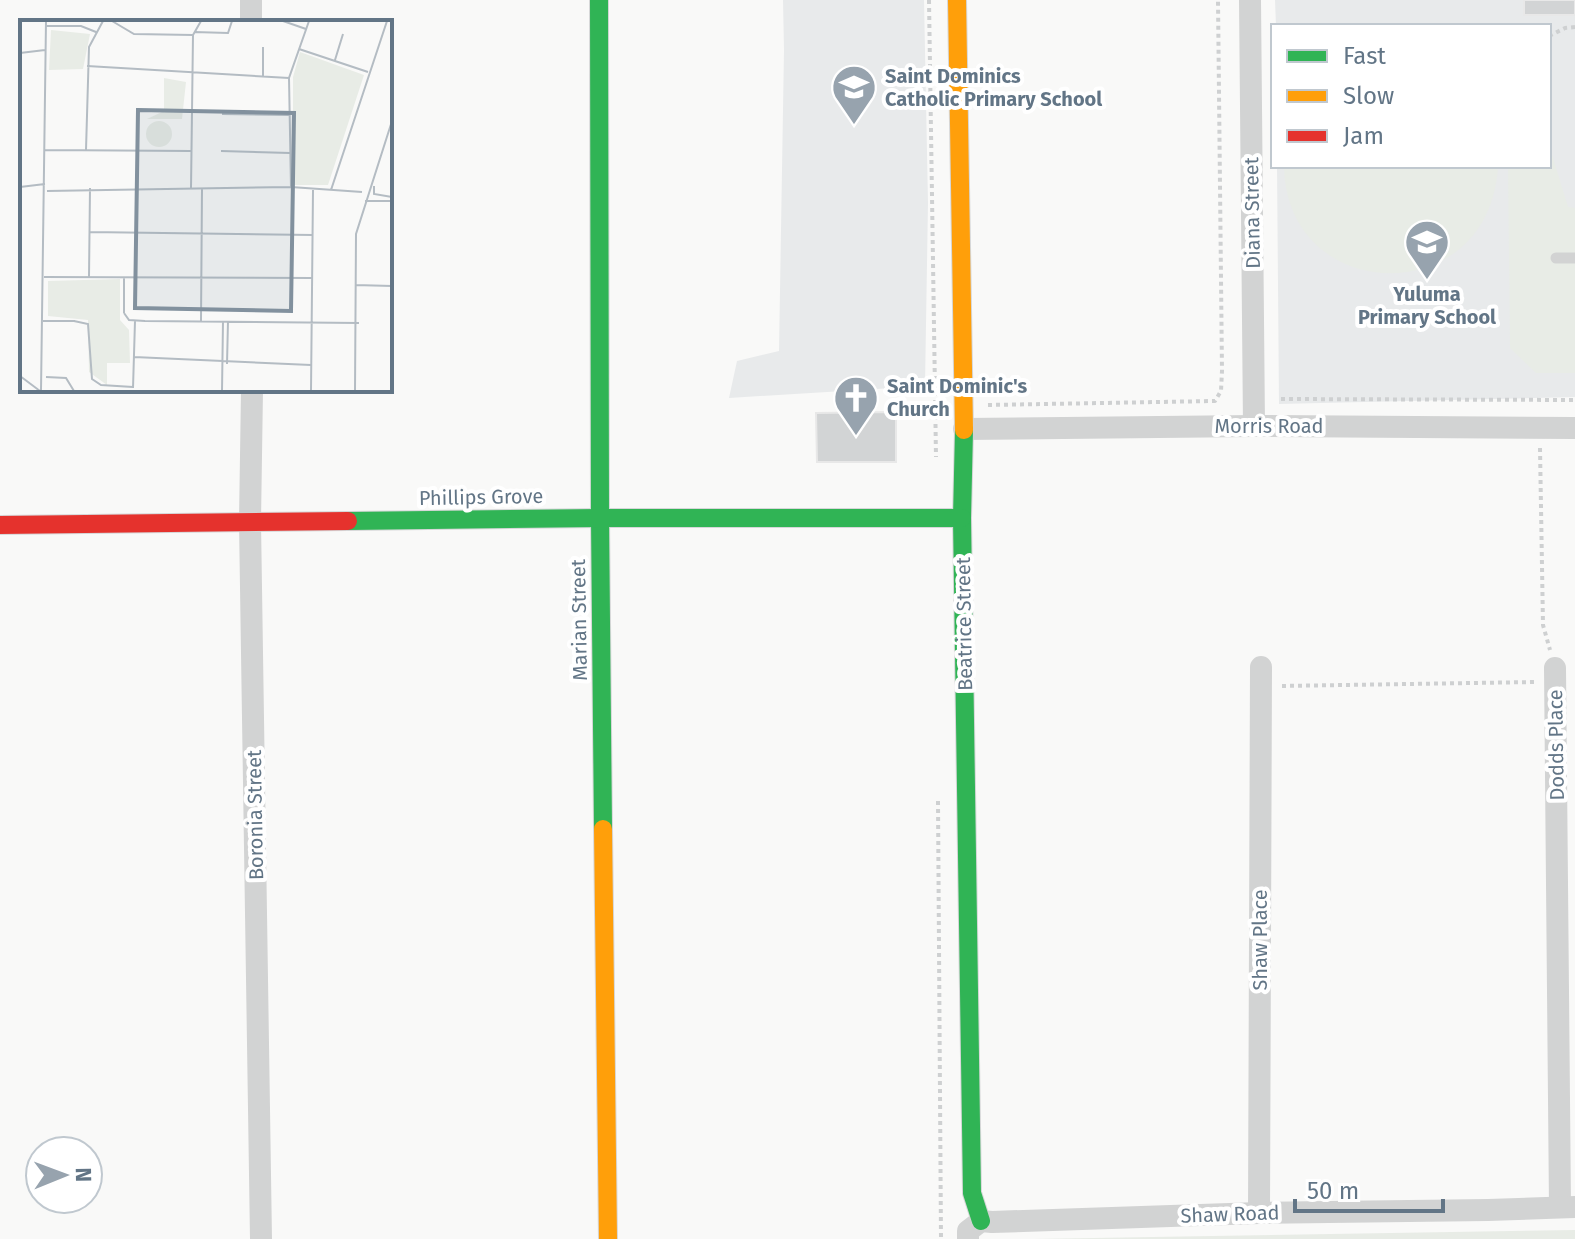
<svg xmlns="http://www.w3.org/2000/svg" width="1575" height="1239" font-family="'Fira Sans',sans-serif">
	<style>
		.built { fill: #e8eaeb }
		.green { fill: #e8ece6 }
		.building { fill: #d2d4d5; stroke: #e8e8e8; stroke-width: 2 }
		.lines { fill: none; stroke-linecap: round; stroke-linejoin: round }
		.fast-casing { stroke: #d6d7d8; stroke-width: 20 }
		.slow-casing { stroke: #d6d7d8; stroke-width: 20 }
		.jam-casing { stroke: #d6d7d8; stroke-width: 20 }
		.path { stroke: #ced0d1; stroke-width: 4; stroke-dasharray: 4 4; stroke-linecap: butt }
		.lane { stroke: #d2d3d3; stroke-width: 11 }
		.street { stroke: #d2d3d3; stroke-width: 22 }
		.fast { stroke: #30b455; stroke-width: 18 }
		.slow { stroke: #ff9f0a; stroke-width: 18 }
		.jam { stroke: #e5322d; stroke-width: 18 }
		.labels { text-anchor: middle; stroke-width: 8; stroke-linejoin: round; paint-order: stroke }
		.poi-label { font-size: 20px; font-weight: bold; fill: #627586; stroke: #fff; text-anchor: start }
		.street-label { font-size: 20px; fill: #627586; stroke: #fff }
		.inset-road { fill: none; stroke: #b4bcc3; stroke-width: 2 }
		.view { fill: #82919e; fill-opacity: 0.15; stroke: #82919e; stroke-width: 4 }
		.inset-edge { fill: none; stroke: #627586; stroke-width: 4 }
	</style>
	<rect width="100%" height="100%" fill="#f9f9f8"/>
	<g class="built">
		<path d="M783,0h141l4,203 -3,183 -196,12 8,-37 42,-10 5,-301z"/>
		<path d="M1275,0h300v397l-296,7 -2,-238h272v-140h-273z"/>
	</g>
	<g class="green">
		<path d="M1549,145l19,62 7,1v165h-39l-26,-25 -2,-182h41z"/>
		<path d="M1284,166h214c-8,146 -212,140 -214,0z"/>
		<path d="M1575,1230v9h-542z"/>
	</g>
	<g class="building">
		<rect x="1524" y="0" width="51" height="15"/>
		<path d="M896,412v50h-79l-1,-49z"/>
	</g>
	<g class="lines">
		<g class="fast-casing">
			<g id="fast">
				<path d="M599,0l1,518 3,311"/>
				<path d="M964,430l-2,88 10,675 9,28"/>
				<path d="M348,521l252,-3h362"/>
			</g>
		</g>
		<g class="slow-casing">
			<g id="slow">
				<path d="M957,0l7,430"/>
				<path d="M603,829l5,410"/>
			</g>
		</g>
		<g class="jam-casing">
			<path id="jam" d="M0,525l348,-4"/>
		</g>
		<g class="path">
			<path d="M929,0l7,457"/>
			<path d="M1549,36l16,-8 10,-1"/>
			<path d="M1281,399l294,1"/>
			<path d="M988,405l227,-4 6,-10 1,-20 -4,-371"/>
			<path d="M1540,448l3,177 7,25"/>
			<path d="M1282,686l255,-4"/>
			<path d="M938,801l3,438"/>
		</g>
		<path class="lane" d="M1556,258h19"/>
		<g class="street">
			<path d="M251,0v22"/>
			<path d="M1250,0l4,426"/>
			<path d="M252,390l-2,132 11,717"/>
			<path d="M964,429l290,-3 321,2"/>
			<path d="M1555,668l5,539"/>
			<path d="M1259,1213l2,-546"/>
			<path d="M968,1239v-8l13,-10 11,1 267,-9 229,-3 87,-3"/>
		</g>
		<use href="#fast" class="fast"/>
		<use href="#slow" class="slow"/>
		<use href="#jam" class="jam"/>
	</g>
	<defs>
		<g id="school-pin" transform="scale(2.3)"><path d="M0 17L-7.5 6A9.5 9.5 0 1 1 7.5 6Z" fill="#97a3ae" stroke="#fff"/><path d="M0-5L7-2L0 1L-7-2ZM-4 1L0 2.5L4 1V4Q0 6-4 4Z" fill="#fff"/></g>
		<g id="church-pin" transform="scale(2.3)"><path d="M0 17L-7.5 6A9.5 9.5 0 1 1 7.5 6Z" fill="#97a3ae" stroke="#fff"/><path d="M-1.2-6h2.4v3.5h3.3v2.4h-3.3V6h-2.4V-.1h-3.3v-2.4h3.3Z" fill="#fff"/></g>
	</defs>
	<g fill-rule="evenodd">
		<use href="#school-pin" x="854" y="87"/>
		<use href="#school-pin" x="1427" y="242"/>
		<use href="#church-pin" x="856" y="398"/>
	</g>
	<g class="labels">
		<g class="poi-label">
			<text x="885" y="83">Saint Dominics<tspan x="885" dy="23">Catholic Primary School</tspan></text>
			<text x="1427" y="301" text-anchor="middle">Yuluma<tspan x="1427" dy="23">Primary School</tspan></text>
			<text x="887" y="393">Saint Dominic's<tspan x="887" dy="23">Church</tspan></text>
		</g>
		<g class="street-label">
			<text transform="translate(1252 213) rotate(-91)" y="7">Diana Street</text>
			<text x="1269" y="433">Morris Road</text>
			<text transform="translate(481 497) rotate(-1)" y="7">Phillips Grove</text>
			<text transform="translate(579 620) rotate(-91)" y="7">Marian Street</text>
			<text transform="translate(964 624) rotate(-91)" y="7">Beatrice Street</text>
			<text transform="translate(1556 745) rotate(-91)" y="7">Dodds Place</text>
			<text transform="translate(255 815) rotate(-91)" y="7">Boronia Street</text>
			<text transform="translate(1260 940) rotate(-90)" y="7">Shaw Place</text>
			<text transform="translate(1230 1214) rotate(-2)" y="7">Shaw Road</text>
		</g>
	</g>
	<g transform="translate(20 20)">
		<rect width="372" height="372" fill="#f9f9f8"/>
		<path d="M31,10l39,4 -7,35 -34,1zM280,32l64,23 -36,110h-35v-108zM144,58l22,4 -4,37h-35l17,-8zM126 114a13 13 0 1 1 26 0a13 13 0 1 1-26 0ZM100,259v41l9,10 1,33h-23v22l-18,-13 -1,-52 -40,-4v-35z" fill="#e8ece6"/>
		<path class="inset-road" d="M92,1l22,13 59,1M263,1l23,8M26,6h35l15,6M174,12l34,1 4,-12M279,29l69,23M0,33l25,-3M315,40l8,-26M67,46l202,12M243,57v-30M202,94l68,1M25,130l146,1M66,130l3,-103 14,-26M201,131l69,2M354,166v8l18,3M0,167l25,-3M271,167l-2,-109 20,-57M171,168l2,-153 8,-14M311,170l56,-169M27,171l244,-4 71,5M345,181h27M69,212l224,3M24,257l268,1M69,257l1,-89M335,265l37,1M104,293l5,7 16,1 214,2M104,293v-36M23,301h32M54,301l14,3 4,55 9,6 32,2M181,301l1,-133M114,337l177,8M207,344l1,-43M0,356l20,15M26,357l20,1 8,13M113,368l2,-67M21,371l5,-370M202,371l1,-70M291,371l2,-201M335,371l1,-157 36,-113"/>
		<path class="view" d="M118,90l156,3 -3,198 -156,-3z"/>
		<rect width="372" height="372" class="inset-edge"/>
	</g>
	<rect x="1271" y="24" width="280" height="144" fill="#ffffff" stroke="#c0c8cf" stroke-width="2"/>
	<rect x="1287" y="50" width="40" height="12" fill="#30b455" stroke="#c0c8cf" stroke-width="2"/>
	<text x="1343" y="64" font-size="24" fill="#627586">Fast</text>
	<rect x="1287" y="90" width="40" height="12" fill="#ff9f0a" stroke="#c0c8cf" stroke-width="2"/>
	<text x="1343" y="104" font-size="24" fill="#627586">Slow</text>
	<rect x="1287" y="130" width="40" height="12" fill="#e5322d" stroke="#c0c8cf" stroke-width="2"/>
	<text x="1343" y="144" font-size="24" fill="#627586">Jam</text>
	<g transform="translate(64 1175) rotate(89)"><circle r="38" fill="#ffffff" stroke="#c0c8cf" stroke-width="2"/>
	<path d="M0-6L14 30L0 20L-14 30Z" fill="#97a3ae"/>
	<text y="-12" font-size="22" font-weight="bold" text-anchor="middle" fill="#627586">N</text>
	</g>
	<path d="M1295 1199v12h148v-12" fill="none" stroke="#627586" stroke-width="4"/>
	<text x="1307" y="1199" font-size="24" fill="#627586" stroke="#ffffff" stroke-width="6" paint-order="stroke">50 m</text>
</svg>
